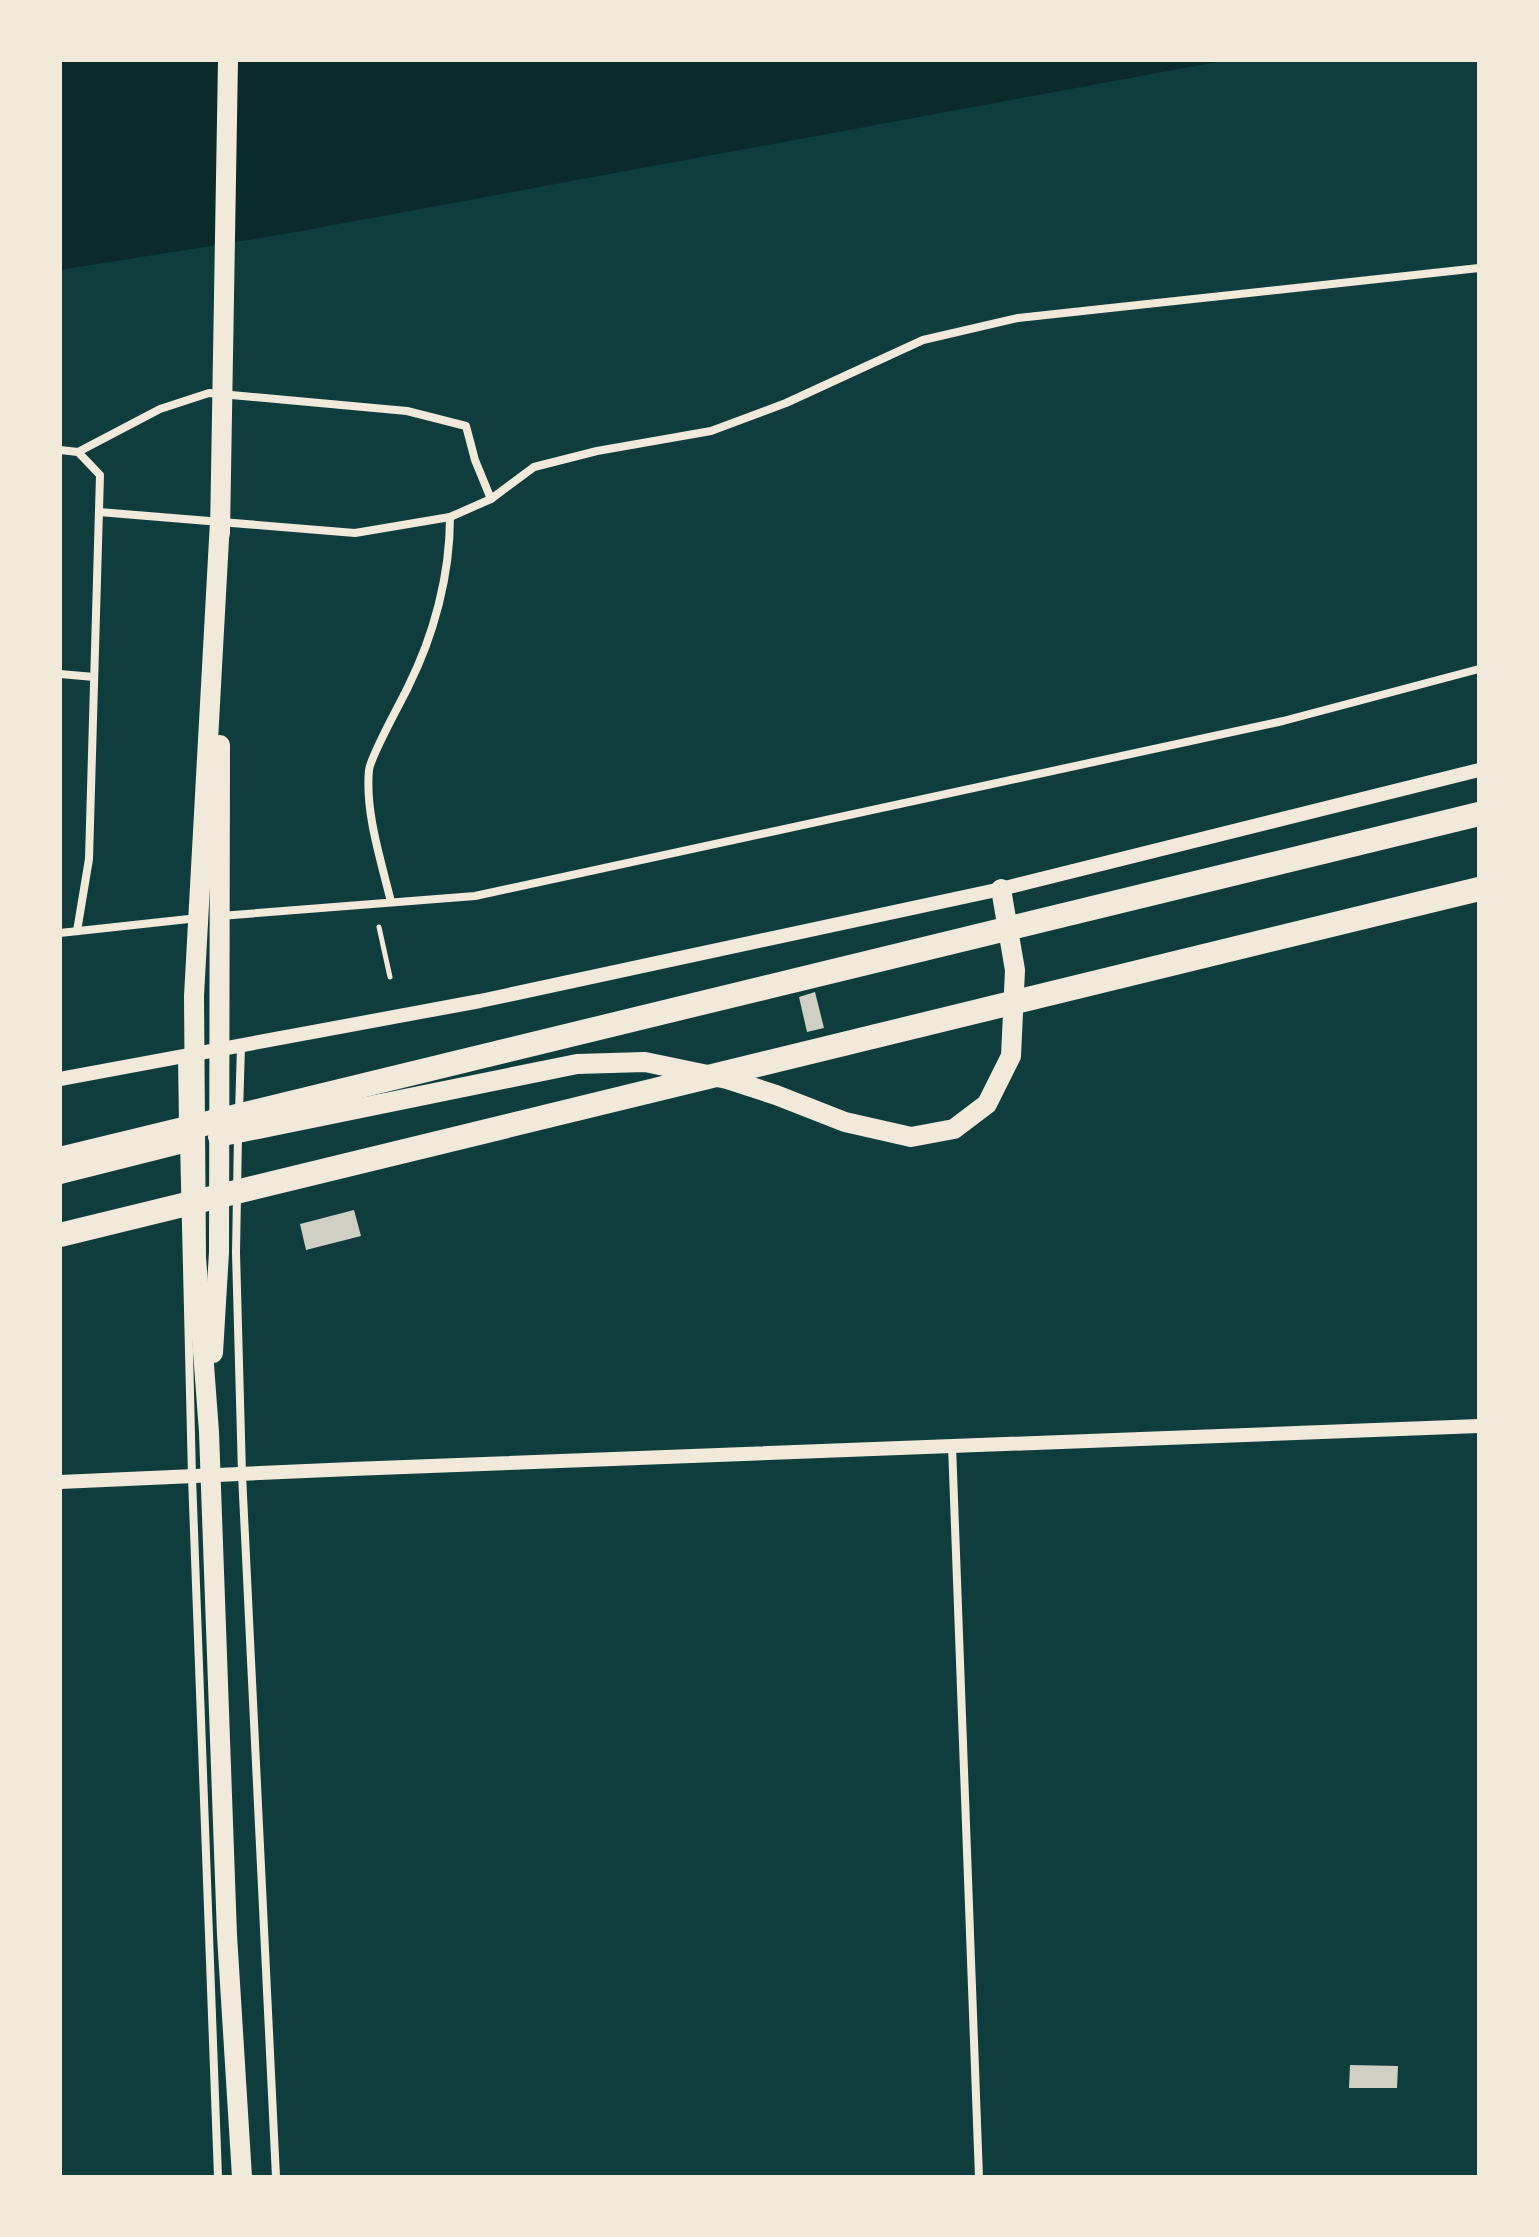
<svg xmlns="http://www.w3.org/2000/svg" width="1539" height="2237" font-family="Raleway,sans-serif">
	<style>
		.water { fill: #0a2a2b }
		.building { fill: #cfcfc3 }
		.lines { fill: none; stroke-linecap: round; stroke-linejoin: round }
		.path { stroke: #f1e9da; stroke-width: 5 }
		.minor { stroke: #f1e9da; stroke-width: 8 }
		.tertiary { stroke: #f1e9da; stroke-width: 14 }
		.primary { stroke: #f1e9da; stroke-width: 20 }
		.motorway { stroke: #f1e9da; stroke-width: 24 }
	</style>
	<rect width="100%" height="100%" fill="#0f3d3e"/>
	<path class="water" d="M60,60h1168l-943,174 -225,36z"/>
	<g class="building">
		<path d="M815,992l9,36 -17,4 -8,-35z"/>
		<path d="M354,1210l7,26 -55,14 -6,-26z"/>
		<path d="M1350,2065l48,1 -1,22h-48z"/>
	</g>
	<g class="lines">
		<path class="path" d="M379,927l11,50"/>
		<g class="minor">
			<path d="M60,450l18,2 22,23 -11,384 -12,72"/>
			<path d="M78,452l82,-43 49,-16 198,18 59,15 9,34 16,39"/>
			<path d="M99,512l256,21 95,-16 41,-18 43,-32 63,-16 114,-20 75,-28 137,-63 95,-22 461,-50"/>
			<path d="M60,674l34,3"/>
			<path d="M391,902c-10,-42 -26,-89 -22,-132 2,-15 31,-66 39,-83 26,-52 42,-112 42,-170"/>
			<path d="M220,916l255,-20 808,-175 196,-52"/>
			<path d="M60,933l138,-15"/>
			<path d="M182,1056l1,69"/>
			<path d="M239,1113l2,-67"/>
			<path d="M238,1135l-2,118 6,221 34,703"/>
			<path d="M184,1142l8,335 26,700"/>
			<path d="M952,1445l27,732"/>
		</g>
		<g class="tertiary">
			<path d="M60,1079l420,-78 521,-112 478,-119"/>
			<path d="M60,1482l292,-13 1127,-43"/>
		</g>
		<g class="primary">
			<path d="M220,521l-26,475 2,261 13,175 18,503 15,242"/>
			<path d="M220,533l8,-473"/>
			<path d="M218,1137l359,-73 68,-2 82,17 49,16 69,27 66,15 43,-8 33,-25 24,-48 4,-86 -14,-81"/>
			<path d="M60,1174l135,-34"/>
			<path d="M213,1353l6,-101 1,-507"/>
		</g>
		<g class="motorway">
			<path d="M60,1159l1419,-345"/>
			<path d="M60,1235l1419,-346"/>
		</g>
	</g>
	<rect width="1539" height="2237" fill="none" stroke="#f1e9da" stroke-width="124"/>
</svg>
